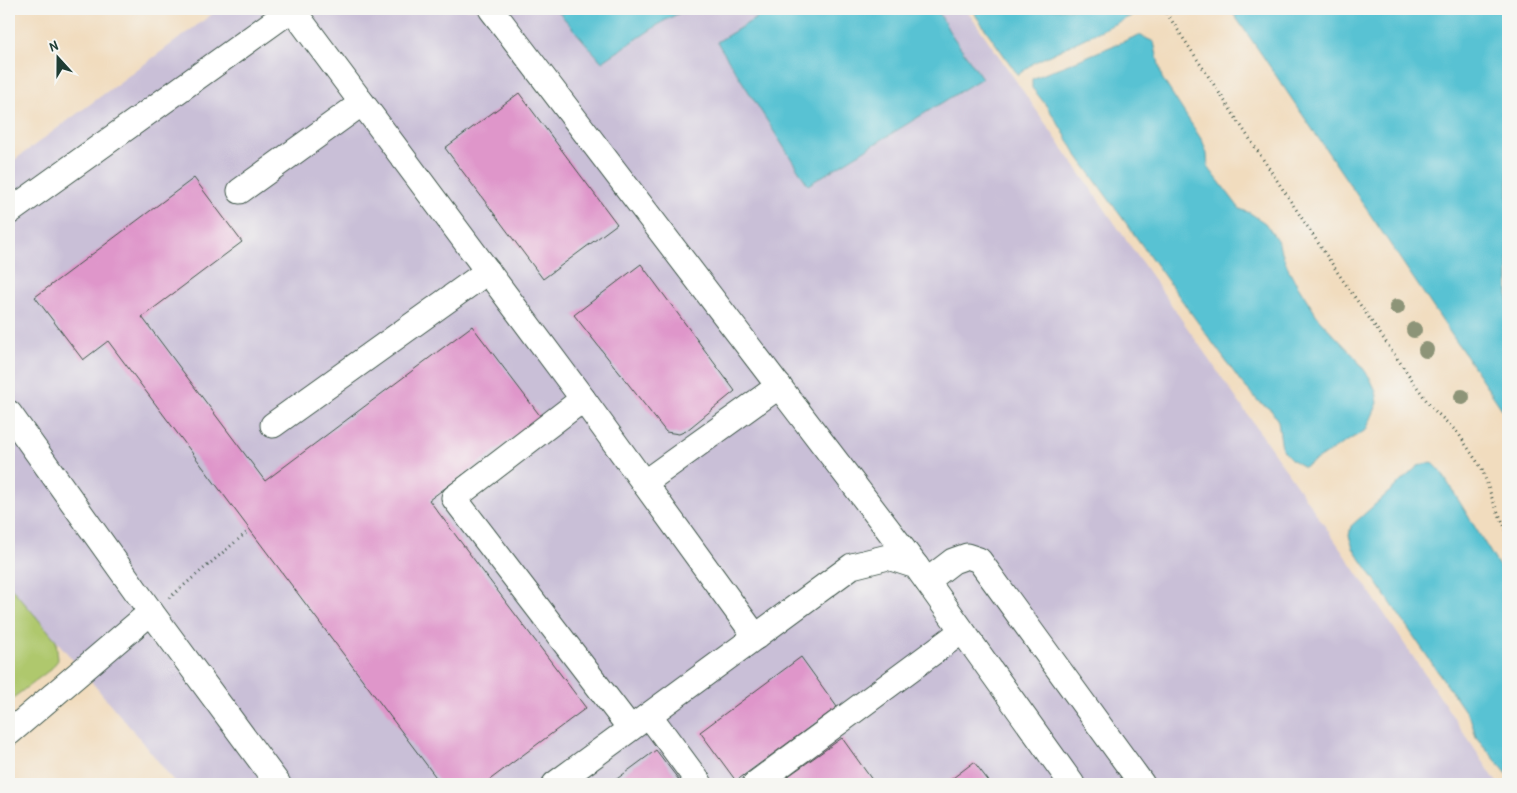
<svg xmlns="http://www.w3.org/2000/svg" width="1517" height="793" font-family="'Patrick Hand',sans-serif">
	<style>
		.industrial { fill: #c9bfd7 }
		.green { fill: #afc86d; stroke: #678250 }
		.water { fill: #58c2d3; stroke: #3c8084 }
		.building { fill: #df96ca }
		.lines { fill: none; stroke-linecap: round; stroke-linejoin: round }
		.minor-casing { stroke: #3e5549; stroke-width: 27 }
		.path { stroke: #3e5549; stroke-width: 3; stroke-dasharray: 1 4; stroke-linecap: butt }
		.minor { stroke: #fff; stroke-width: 25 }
		.tree { fill: #8d9478 }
	</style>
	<rect width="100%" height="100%" fill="#f6f6f2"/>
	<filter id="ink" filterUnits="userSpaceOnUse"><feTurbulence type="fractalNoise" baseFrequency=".02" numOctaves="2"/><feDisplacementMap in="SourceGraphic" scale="10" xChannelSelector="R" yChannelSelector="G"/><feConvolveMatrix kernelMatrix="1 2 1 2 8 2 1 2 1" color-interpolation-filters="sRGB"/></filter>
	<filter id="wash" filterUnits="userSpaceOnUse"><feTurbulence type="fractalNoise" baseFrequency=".0096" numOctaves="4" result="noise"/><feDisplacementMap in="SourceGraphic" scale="20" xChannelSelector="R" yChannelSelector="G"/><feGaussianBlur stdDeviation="1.12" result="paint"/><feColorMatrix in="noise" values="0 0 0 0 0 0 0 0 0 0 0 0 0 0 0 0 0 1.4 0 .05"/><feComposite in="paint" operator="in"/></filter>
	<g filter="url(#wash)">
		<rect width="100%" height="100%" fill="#f1dcbe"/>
		<path class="industrial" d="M219,9h747l381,549 151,226h-1322l-30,-38 -137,-161v-421z"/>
		<path class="green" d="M9,585l47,55 2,20 -7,9 -42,32z"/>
		<g class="water">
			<path d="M556,9h131l-23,12 -62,41z"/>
			<path d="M771,9h166l12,22 33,47 -174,107 -91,-143z"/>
			<path d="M977,9h160l-6,7 -98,47 -15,12 -42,-59 -2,-6z"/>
			<path d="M1230,9h278v409l-248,-366z"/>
			<path d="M1139,35l15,7 8,36 41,64 4,12 1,13 32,42 10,4 15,10 12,17 13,33 29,46 36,38 15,21 6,13 2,12 -12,27 -62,37 -12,-7 -10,-11 -4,-28 -7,-11 -13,-9 -17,-19 -165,-228c-13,-23 -26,-46 -44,-66v-9z"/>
			<path d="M1432,462l8,8 68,111v194l-32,-38 -5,-17 -118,-172 -4,-12 2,-10 67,-60z"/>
		</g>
		<g id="blocks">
			<g class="building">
				<path d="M519,93l98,131 -74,55 -98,-131z"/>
				<path d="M194,178l48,64 -100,75 123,164 207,-155 69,91 -112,83 157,208 -102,76h-43l-333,-443 -25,19 -48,-63z"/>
				<path d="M641,264l94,127 -49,40 -7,3 -13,-2 -92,-117z"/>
				<path d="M801,657l36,50 -101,74 -36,-49z"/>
				<path d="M842,738l33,46h-98z"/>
				<path d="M656,750l26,34h-72z"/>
				<path d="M974,762l17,22h-46z"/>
			</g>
		</g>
	</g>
	<g filter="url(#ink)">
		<use href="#blocks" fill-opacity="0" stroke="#3e5549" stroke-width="1"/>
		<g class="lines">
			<g class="minor-casing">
				<g id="minor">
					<path d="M292,9l291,390 173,238"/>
					<path d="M491,9l425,557"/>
					<path d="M240,191l122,-88"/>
					<path d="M9,212l283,-203"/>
					<path d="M583,399l-129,99 176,230"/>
					<path d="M9,413l142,199"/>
					<path d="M273,425l215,-154"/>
					<path d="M644,483l135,-97"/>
					<path d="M927,581l26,-20 14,-5 12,4 163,224"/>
					<path d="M649,715l51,69"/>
					<path d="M9,733l142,-121 127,172"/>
					<path d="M555,784l297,-218 36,-9 28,9 156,218"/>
					<path d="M755,784l207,-153"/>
				</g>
			</g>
			<g class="path">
				<path d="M1164,9l176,267 91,131 27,26 24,36 11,32 15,33"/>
				<path d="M169,598l77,-65"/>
			</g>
			<use href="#minor" class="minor"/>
		</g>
		<g class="tree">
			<circle cx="1397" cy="307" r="8"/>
			<circle cx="1414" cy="330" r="8"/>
			<circle cx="1426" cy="350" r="8"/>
			<circle cx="1462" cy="397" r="8"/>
		</g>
	</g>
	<rect width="1517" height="793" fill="none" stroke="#f6f6f2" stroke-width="30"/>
	<g transform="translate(58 58) rotate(339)" stroke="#f6f6f2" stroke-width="4" paint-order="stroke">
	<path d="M0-4L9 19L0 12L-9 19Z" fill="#1f3d34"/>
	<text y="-8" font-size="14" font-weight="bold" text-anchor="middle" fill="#1f3d34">N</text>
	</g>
</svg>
